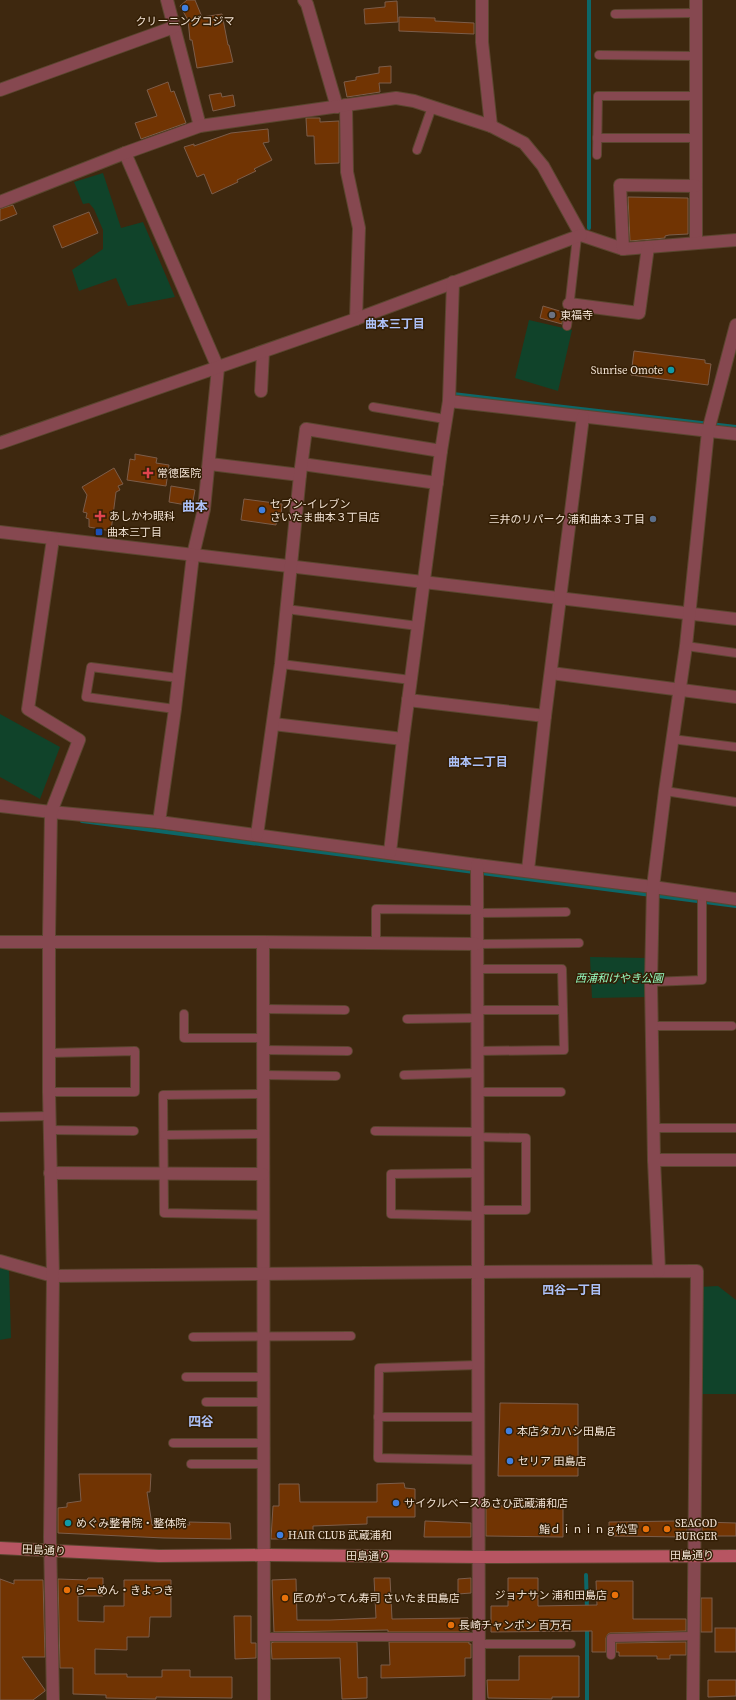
<svg xmlns="http://www.w3.org/2000/svg" width="736" height="1700" font-family="'Source Serif 4','Noto Sans JP',serif">
	<style>
		.green { fill: #10432a }
		.lines { fill: none; stroke-linecap: round; stroke-linejoin: round }
		.stream { stroke: #0d6768; stroke-width: 4 }
		.building { fill: #713403; stroke: #7c5d4a }
		.lane-casing { stroke: #5b462f; stroke-width: 10 }
		.street-casing { stroke: #5b462f; stroke-width: 14 }
		.secondary-casing { stroke: #5b462f; stroke-width: 14 }
		.lane { stroke: #864850; stroke-width: 8 }
		.street { stroke: #864850; stroke-width: 12 }
		.secondary { stroke: #b75562; stroke-width: 12 }
		.shop-dot { fill: #3f7fe0; stroke: #331e05; stroke-width: 1.5 }
		.worship-dot { fill: #6b7280; stroke: #331e05; stroke-width: 1.5 }
		.culture-dot { fill: #0f9aa8; stroke: #331e05; stroke-width: 1.5 }
		.health-dot { fill: #e0444e; stroke: #331e05; stroke-width: 1.5 }
		.service-dot { fill: #5c6f8a; stroke: #331e05; stroke-width: 1.5 }
		.transit-dot { fill: #1a4fb4; stroke: #331e05; stroke-width: 1.5 }
		.food-dot { fill: #e8710a; stroke: #331e05; stroke-width: 1.5 }
		.labels { text-anchor: middle; stroke-width: 3; stroke-linejoin: round; paint-order: stroke }
		.poi-label { font-size: 11px; fill: #f1e2d4; stroke: #331e05; text-anchor: start }
		.park-label { font-size: 11px; font-style: italic; fill: #95fbc0; stroke: #331e05 }
		.street-label { font-size: 11px; fill: #f1e2d4; stroke: #331e05 }
		.neighbourhood-label { font-size: 12px; font-weight: bold; fill: #adc1f8; stroke: #331e05 }
		.quarter-label { font-size: 13px; font-weight: bold; fill: #adc1f8; stroke: #331e05 }
	</style>
	<rect width="100%" height="100%" fill="#3e280f"/>
	<g class="green">
		<path d="M103,173l18,55 22,-6 32,75 -47,9 -12,-28 -37,13 -7,-21 31,-21v-19l-9,-21 -5,-6 -6,1 -9,-22z"/>
		<path d="M529,320l43,10 -14,61 -43,-13z"/>
		<path d="M0,714l60,33 -20,52 -40,-22z"/>
		<path d="M590,957l57,1 1,39 -56,1z"/>
		<path d="M0,1265l9,3 2,70 -11,2z"/>
		<path d="M718,1286l18,14v94h-36l-1,-107z"/>
	</g>
	<g class="lines">
		<g class="stream">
			<path d="M589,0v228"/>
			<path d="M453,394l283,33"/>
			<path d="M82,821l654,85"/>
			<path d="M586,1575l1,35"/>
			<path d="M587,1626v74"/>
		</g>
	</g>
	<g class="building">
		<path d="M187,0h8l7,17 20,-3 6,31h1l4,17 -36,6 -5,-28h-2l-2,-20 -8,-14z"/>
		<path d="M397,1l1,21 -33,2 -1,-15 21,-2v-5z"/>
		<path d="M399,17l36,1v3l39,2v11l-75,-3z"/>
		<path d="M391,66v17h-12l1,9 -33,5 -3,-15 12,-2v-3l23,-4v-6z"/>
		<path d="M168,82l3,10 3,-1 12,32 -45,16 -6,-16 22,-7 -10,-26z"/>
		<path d="M221,93l1,4 11,-2 2,11 -22,5 -4,-16z"/>
		<path d="M306,118h14v4l19,-1v42l-24,1 -1,-28h-7z"/>
		<path d="M268,129l1,13 -6,1 9,17 -18,9 2,2 -19,9 1,2 -26,12 -8,-20 -7,3 -13,-30 10,-3v2l37,-13z"/>
		<path d="M628,197l60,1v36l-19,1 -4,1v2l-35,3z"/>
		<path d="M13,205l4,9 -17,7v-12z"/>
		<path d="M89,212l9,21 -36,15 -9,-22z"/>
		<path d="M543,306l20,6 -1,12 -22,-6z"/>
		<path d="M634,351l71,9v3l6,1 -3,21 -77,-10z"/>
		<path d="M135,454l22,4 -1,5 13,2 -3,21 -39,-6 3,-21 5,1z"/>
		<path d="M114,468l9,16 -5,2 2,4 -4,2 -5,39 -22,-4v-8l-3,-1 1,-5 -4,-1 4,-17 -5,-8z"/>
		<path d="M171,486l24,4 -3,16 -23,-4z"/>
		<path d="M244,499l38,5 -1,12h-4l-1,9 -35,-5z"/>
		<path d="M500,1403l78,1v72h-80z"/>
		<path d="M79,1474h72l-1,18h-3l5,33h38l-1,-3 41,1 1,16 -67,-1 -106,-5v-25l9,-1v-4l14,-2z"/>
		<path d="M404,1483l1,5 10,1v28h-48v7l-54,2v13h-42l2,-33h6v-22h20l1,18h77v-18z"/>
		<path d="M519,1502h44v35l-77,-1v-30h33z"/>
		<path d="M425,1521l46,2v14h-47z"/>
		<path d="M676,1521l11,1v15l-78,-1v-14z"/>
		<path d="M702,1522l34,1v13h-34z"/>
		<path d="M88,1578h15v18h-25v25l26,1v-16h20v-26h47v37h-21l-1,20h-22v13l-32,-1v25h32v3h35v-7h28v7h42v21l-76,-1v2l-50,-1v-3l-33,-1v-26h-13l-2,-89 29,1z"/>
		<path d="M374,1578h16l2,41 76,-1 1,14h-81v-2l-114,2 -2,-52 24,-1 1,41h33l46,-2z"/>
		<path d="M471,1578v15l-13,1v-15z"/>
		<path d="M508,1578h30v28l59,-1 -1,-24h37v38h53v12l-76,2 -2,1 -2,4v14h-14v-21l-101,1v-26h17z"/>
		<path d="M0,1579l14,5v-4h29l2,77h-23l23,33v1l-12,9h-33z"/>
		<rect x="701" y="1598" width="11" height="34"/>
		<path d="M234,1616h17v27h5v15l-21,1z"/>
		<rect x="715" y="1628" width="21" height="24"/>
		<path d="M274,1642h83l1,36 9,-1v21l-25,1 -2,-41 -68,1 -1,-16z"/>
		<path d="M389,1642h80v2h2v14h-6v18l-84,2v-13h9z"/>
		<path d="M686,1642v13h-16v4h-13v-3h-38v-4h-3v-9z"/>
		<path d="M519,1656h60v41h-27v2l-64,-1 -1,-18h32z"/>
		<path d="M708,1680h28v16l-28,1z"/>
	</g>
	<g class="lines">
		<g class="lane-casing">
			<g id="lane">
				<path d="M615,14l81,-1"/>
				<path d="M599,55l97,1"/>
				<path d="M597,138h99"/>
				<path d="M417,150l15,-43"/>
				<path d="M597,155l1,-59h98"/>
				<path d="M567,326l10,-89"/>
				<path d="M373,407l72,12"/>
				<path d="M286,609l132,17"/>
				<path d="M686,646l50,7"/>
				<path d="M281,664l130,16"/>
				<path d="M175,709l-89,-12 5,-30 87,11"/>
				<path d="M672,739l64,8"/>
				<path d="M665,791l71,11"/>
				<path d="M477,913l89,-1"/>
				<path d="M376,943v-34l101,1"/>
				<path d="M477,944l102,-1"/>
				<path d="M477,969h85l2,81 -87,1"/>
				<path d="M651,982l51,-2v-85"/>
				<path d="M263,1009l82,1"/>
				<path d="M477,1010h86"/>
				<path d="M184,1014v24h79"/>
				<path d="M407,1019l70,-1"/>
				<path d="M652,1026h80"/>
				<path d="M263,1050l85,1"/>
				<path d="M263,1075l73,1"/>
				<path d="M404,1075l73,-2"/>
				<path d="M49,1092h86v-41l-86,2"/>
				<path d="M477,1092h84"/>
				<path d="M263,1094l-100,1 1,118 99,2"/>
				<path d="M0,1117l49,-1"/>
				<path d="M654,1128h82"/>
				<path d="M49,1130l85,1"/>
				<path d="M375,1131l102,1"/>
				<path d="M164,1135l99,-1"/>
				<path d="M478,1137l48,1v72h-48"/>
				<path d="M477,1173l-86,1v40l87,2"/>
				<path d="M193,1337l158,-1"/>
				<path d="M478,1365l-99,3 -1,90 100,2"/>
				<path d="M186,1377h77"/>
				<path d="M206,1402h57"/>
				<path d="M378,1417h100"/>
				<path d="M173,1443h91"/>
				<path d="M191,1464h73"/>
				<path d="M264,1637h215"/>
				<path d="M479,1644h92"/>
				<path d="M611,1655v-17l82,-2"/>
			</g>
		</g>
		<g class="street-casing">
			<g id="street">
				<path d="M167,0l33,126"/>
				<path d="M304,0l3,4 30,103"/>
				<path d="M482,0v42l9,84"/>
				<path d="M696,0v243"/>
				<path d="M0,90l174,-63"/>
				<path d="M346,105l1,67 12,56 -3,91"/>
				<path d="M125,153l93,215 -14,141 -11,46 -18,154 -16,113"/>
				<path d="M0,202l125,-49 75,-27 196,-28 18,3 77,25 33,17 19,23 38,69 42,14 113,-9"/>
				<path d="M623,249l-3,-64 76,1"/>
				<path d="M569,304l70,9 9,-66"/>
				<path d="M261,391l2,-39"/>
				<path d="M449,401l287,33"/>
				<path d="M0,443l356,-124 225,-84"/>
				<path d="M210,464l90,11"/>
				<path d="M302,464l135,19"/>
				<path d="M0,532l736,87"/>
				<path d="M551,673l185,24"/>
				<path d="M408,700l137,16"/>
				<path d="M273,724l130,15"/>
				<path d="M0,806l51,6 108,10 318,43 176,22 83,12"/>
				<path d="M257,835l24,-171 19,-189 6,-46 135,22"/>
				<path d="M390,852l13,-113 38,-288 8,-50 4,-119"/>
				<path d="M477,865l2,835"/>
				<path d="M528,870l17,-154 38,-299"/>
				<path d="M0,942h263l214,2"/>
				<path d="M263,942l1,758"/>
				<path d="M654,1160h82"/>
				<path d="M50,1173l213,1"/>
				<path d="M0,1261l53,15 425,-4 219,-1 -4,429"/>
				<path d="M659,1271l-5,-111 -3,-178 2,-95 12,-96 21,-145 22,-215 28,-106"/>
				<path d="M53,1700l-3,-163 3,-261 -4,-184v-156l2,-124 28,-72 -51,-31 25,-170"/>
			</g>
		</g>
		<g class="secondary-casing">
			<path id="secondary" d="M0,1548l159,8 109,-1 211,2 257,-1"/>
		</g>
		<use href="#lane" class="lane"/>
		<use href="#street" class="street"/>
		<use href="#secondary" class="secondary"/>
	</g>
	<g class="shop-dot">
		<circle cx="185" cy="8" r="4"/>
		<circle cx="262" cy="510" r="4"/>
		<circle cx="509" cy="1431" r="4"/>
		<circle cx="510" cy="1461" r="4"/>
		<circle cx="396" cy="1503" r="4"/>
		<circle cx="280" cy="1535" r="4"/>
	</g>
	<circle class="worship-dot" cx="552" cy="315" r="4"/>
	<g class="culture-dot">
		<circle cx="671" cy="370" r="4"/>
		<circle cx="68" cy="1523" r="4"/>
	</g>
	<g class="health-dot">
		<path d="M146 467h4v4h4v4h-4v4h-4v-4h-4v-4h4z"/>
		<path d="M98 510h4v4h4v4h-4v4h-4v-4h-4v-4h4z"/>
	</g>
	<circle class="service-dot" cx="653" cy="519" r="4"/>
	<rect class="transit-dot" x="95" y="528" width="8" height="8" rx="2"/>
	<g class="food-dot">
		<circle cx="646" cy="1529" r="4"/>
		<circle cx="667" cy="1529" r="4"/>
		<circle cx="67" cy="1590" r="4"/>
		<circle cx="615" cy="1595" r="4"/>
		<circle cx="285" cy="1598" r="4"/>
		<circle cx="451" cy="1625" r="4"/>
	</g>
	<g class="labels">
		<g class="poi-label">
			<text x="185" y="25" text-anchor="middle">クリーニングコジマ</text>
			<text x="560" y="319">東福寺</text>
			<text x="663" y="374" text-anchor="end">Sunrise Omote</text>
			<text x="157" y="477">常徳医院</text>
			<text x="270" y="508">セブン-イレブン<tspan x="270" dy="13">さいたま曲本３丁目店</tspan></text>
			<text x="109" y="520">あしかわ眼科</text>
			<text x="645" y="523" text-anchor="end">三井のリパーク 浦和曲本３丁目</text>
			<text x="107" y="536">曲本三丁目</text>
			<text x="517" y="1435">本店タカハシ田島店</text>
			<text x="518" y="1465">セリア 田島店</text>
			<text x="404" y="1507">サイクルベースあさひ武蔵浦和店</text>
			<text x="76" y="1527">めぐみ整骨院・整体院</text>
			<text x="675" y="1527">SEAGOD<tspan x="675" dy="13">BURGER</tspan></text>
			<text x="638" y="1533" text-anchor="end">鮨ｄｉｎｉｎｇ松雪</text>
			<text x="288" y="1539">HAIR CLUB 武蔵浦和</text>
			<text x="75" y="1594">らーめん・きよつき</text>
			<text x="607" y="1599" text-anchor="end">ジョナサン 浦和田島店</text>
			<text x="293" y="1602">匠のがってん寿司 さいたま田島店</text>
			<text x="459" y="1629">長崎チャンポン 百万石</text>
		</g>
		<g class="park-label">
			<text x="619" y="982">西浦和けやき公園</text>
		</g>
		<g class="street-label">
			<text transform="translate(44 1550) rotate(3)" y="4">田島通り</text>
			<text x="692" y="1559">田島通り</text>
			<text transform="translate(368 1556) rotate(1)" y="4">田島通り</text>
		</g>
		<g class="neighbourhood-label">
			<text x="395" y="328">曲本三丁目</text>
			<text x="478" y="766">曲本二丁目</text>
			<text x="572" y="1294">四谷一丁目</text>
		</g>
		<g class="quarter-label">
			<text x="195" y="511">曲本</text>
			<text x="201" y="1426">四谷</text>
		</g>
	</g>
</svg>
